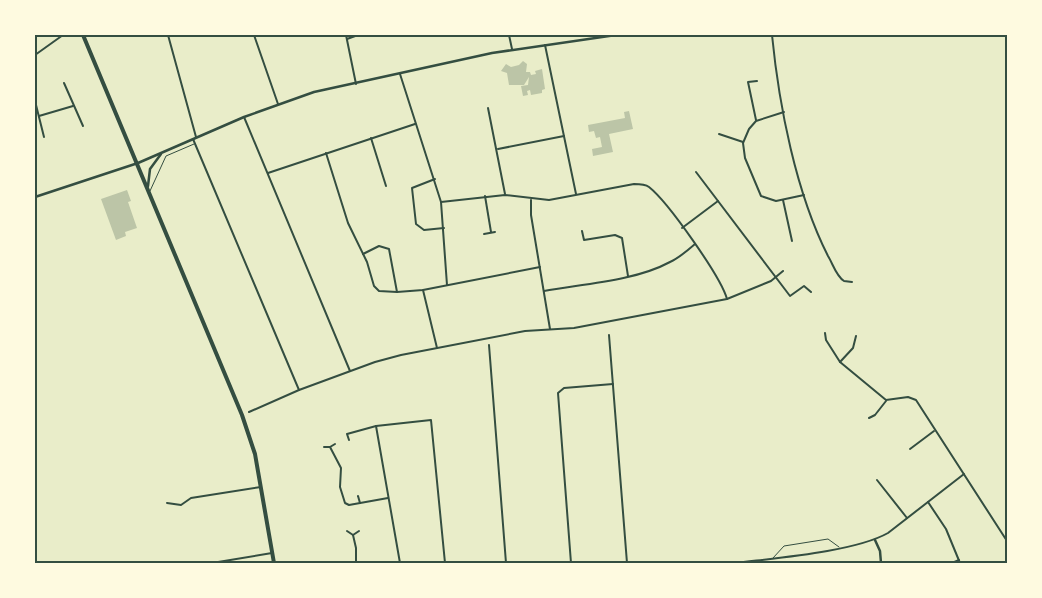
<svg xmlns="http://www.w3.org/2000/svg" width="1042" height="598" font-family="Raleway,sans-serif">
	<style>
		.building { fill: #bcc5a7 }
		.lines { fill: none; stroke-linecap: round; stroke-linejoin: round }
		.service { stroke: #344e41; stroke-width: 1 }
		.minor { stroke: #344e41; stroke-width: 2 }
		.tertiary { stroke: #344e41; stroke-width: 2.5 }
		.trunk { stroke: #344e41; stroke-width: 4 }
		.neatline { fill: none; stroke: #344e41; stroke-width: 2 }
	</style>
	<rect width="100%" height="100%" fill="#e9edc9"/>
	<g class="building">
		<path d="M523,61l4,3 -1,8h4l1,3 5,-1 -1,-3 7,-2 3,20 -3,1v3l-11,2 -1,-5 -3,1 1,4 -5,1 -2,-10 7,-1 1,-8 -5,8h-15l-2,-12 -6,-2 5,-7 5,3 8,-2z"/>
		<path d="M629,111l4,18 -24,5 4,18 -20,4 -1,-7 10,-2 -2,-10 -4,1 -2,-7 -5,1 -1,-7 37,-7 -1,-6z"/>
		<path d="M127,190l4,11 -3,1 9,26 -12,4 1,4 -10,4 -15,-41z"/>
	</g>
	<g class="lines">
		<g class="service">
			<path d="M150,191l16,-35 28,-12"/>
			<path d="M773,558l11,-12 44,-7 11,8"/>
		</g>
		<g class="minor">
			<path d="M168,35l28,102"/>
			<path d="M254,35l24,69"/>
			<path d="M346,35l10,49"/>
			<path d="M509,35l3,14"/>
			<path d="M772,35c7,71 24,158 56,221 5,8 8,20 16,25l8,1"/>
			<path d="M347,39l11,-4"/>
			<path d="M545,45l31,149"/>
			<path d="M35,55l28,-20"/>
			<path d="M400,74l41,128 6,83"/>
			<path d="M64,83l19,43"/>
			<path d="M35,101l9,36"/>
			<path d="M488,108l17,86"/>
			<path d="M784,112l-28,9 -7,8 -6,14 2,15 16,38 15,5 28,-6"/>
			<path d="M39,116l34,-10"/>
			<path d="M244,117l106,254"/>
			<path d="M756,120l-8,-38 9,-1"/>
			<path d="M719,134l24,8"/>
			<path d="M371,138l15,48"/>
			<path d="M193,139l106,251"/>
			<path d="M498,149l66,-13"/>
			<path d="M326,153l22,70 19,39 7,24 5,5 18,1 26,-2 117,-23"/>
			<path d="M696,172l94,124 14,-10 7,6"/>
			<path d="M268,173l147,-49"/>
			<path d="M435,179l-23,9 4,36 8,6 20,-2"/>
			<path d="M485,196l6,36"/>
			<path d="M531,200v15l19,114"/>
			<path d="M783,200l9,41"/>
			<path d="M441,202l64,-7 44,5 85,-16c6,0 11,0 15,3 19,15 72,90 78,112"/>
			<path d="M682,228l36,-27"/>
			<path d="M582,231l2,9 31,-5 7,3 6,38"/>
			<path d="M484,234l11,-2"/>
			<path d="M363,254l16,-8 10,3 8,43"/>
			<path d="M423,290l14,58"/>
			<path d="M544,291c39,-7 91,-10 126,-29 9,-4 17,-11 25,-18"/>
			<path d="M825,333l1,7 14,22"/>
			<path d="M609,335l18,228"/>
			<path d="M856,336l-3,12 -13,14 46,38 22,-3 8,3 91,141"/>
			<path d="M489,345l17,218"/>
			<path d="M249,412l50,-22 76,-28 26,-7 124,-24 49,-3 153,-29 44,-18 12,-10"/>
			<path d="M869,418l6,-3 11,-14"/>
			<path d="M376,426l24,137"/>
			<path d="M349,440l-2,-6 29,-8 55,-6 14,143"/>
			<path d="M324,447h6l5,-3"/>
			<path d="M330,447l11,21 -1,19 5,16 4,2 39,-7"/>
			<path d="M910,449l24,-18"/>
			<path d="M877,480l30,38"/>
			<path d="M358,496l2,7"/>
			<path d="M928,502l18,27 14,34"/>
			<path d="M167,503l14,2 10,-7 70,-11"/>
			<path d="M347,531l6,4 6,-4"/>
			<path d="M353,535l3,13v15"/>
			<path d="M212,563l60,-10"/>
			<path d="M571,563l-13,-170 6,-5 49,-4"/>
			<path d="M735,563c40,-5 119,-11 153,-30l76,-59"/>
			<path d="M952,563l7,-3"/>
		</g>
		<g class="tertiary">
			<path d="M148,186l2,-17 11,-15"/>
			<path d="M35,197l103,-34 106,-46 70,-25 178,-39 124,-18"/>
			<path d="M875,540l5,11 1,12"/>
		</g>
		<path class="trunk" d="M83,35l159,380 13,39 19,109"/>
	</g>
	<rect width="1042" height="598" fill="none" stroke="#fefae0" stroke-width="72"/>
	<rect x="36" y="36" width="970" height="526" class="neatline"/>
</svg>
